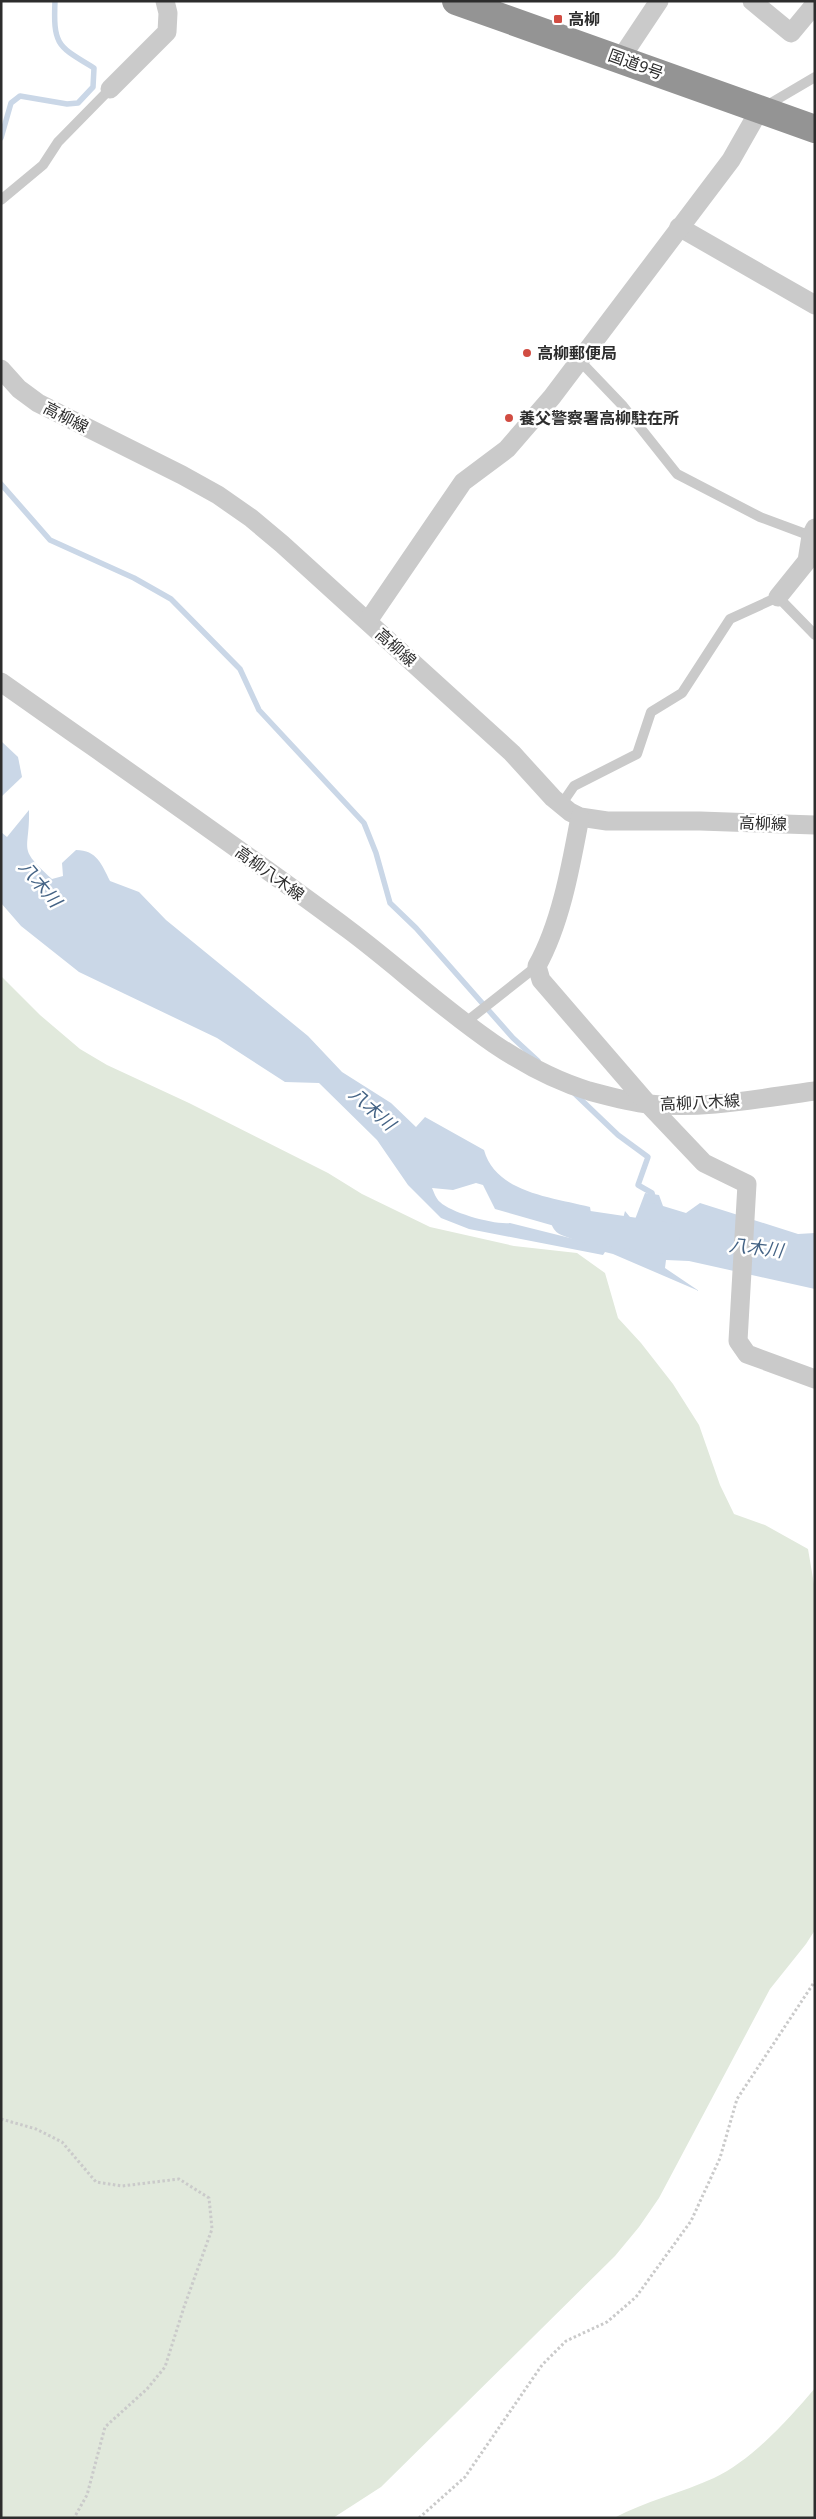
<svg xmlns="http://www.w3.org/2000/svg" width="816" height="2519" font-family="'Noto Sans','Noto Sans JP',sans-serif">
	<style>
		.green { fill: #e1e9dc }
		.water { fill: #cad7e7; fill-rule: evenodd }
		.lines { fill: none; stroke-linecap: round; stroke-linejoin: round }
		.stream { stroke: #cad7e7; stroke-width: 5.5 }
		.river { stroke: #cad7e7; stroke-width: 32 }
		.path { stroke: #cacaca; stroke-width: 3; stroke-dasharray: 2.5 2.5; stroke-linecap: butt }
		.lane { stroke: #cacaca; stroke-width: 10 }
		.street { stroke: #cacaca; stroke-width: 19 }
		.highway { stroke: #949494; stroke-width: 28 }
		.poi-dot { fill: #d14c42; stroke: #fff; stroke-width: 2 }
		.labels { text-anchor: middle; stroke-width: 5; stroke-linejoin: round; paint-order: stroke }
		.poi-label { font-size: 16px; font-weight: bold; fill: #2d2d2d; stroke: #fff; text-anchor: start }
		.street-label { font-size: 16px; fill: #2d2d2d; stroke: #fff }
		.water-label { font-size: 18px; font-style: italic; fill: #446385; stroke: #fff }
	</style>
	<rect width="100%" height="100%" fill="#fff"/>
	<g class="green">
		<path d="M1,976l39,39 40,34 27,16 82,38 139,70 34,21 68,33 84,19 63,7 28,20 13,45 23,25 32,41 26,41 21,60 14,29 31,11 43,24 7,41v340l-9,14 -36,45 -111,209 -20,29 -24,29 -234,231 -48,31h-332z"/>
		<path d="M815,2388v130h-201c32,-17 67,-25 100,-40 37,-17 75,-59 101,-90z"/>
	</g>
	<g class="water">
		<path d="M1,741l17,16 4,20 -21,20z"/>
		<path d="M29,810c1,43 -13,36 23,69l11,-3 -1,-13 14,-13c21,0 26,15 34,31l29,11 27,28 142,116 34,36 49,31 25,24 9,-10 59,33c12,43 68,47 106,57l1,6 15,4v8l5,4 -4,16 9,1 9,-35 9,11 11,-29 14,2 4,11 23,7 14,-10 98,31 17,-1v56l-126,-28 -23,-1 -1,8 34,23 -86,-37 -8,-2 -2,3 -134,-26 -28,-11 -33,-33 -31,-45 -58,-57 -34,-1 -68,-44 -138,-66 -58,-46 -20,-23v-71l6,5zM476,1183l7,2 12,24 91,26v7l-76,-19c-15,2 -59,-10 -70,-21 -4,-3 -6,-10 -8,-14l21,2z"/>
	</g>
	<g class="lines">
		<g class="stream">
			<path d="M1,138l10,-35 9,-7 47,8 11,-1 15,-16 1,-19c-36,-22 -41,-22 -39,-67"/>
			<path d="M1,484l49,56 84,38 37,21 69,70 19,41 105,113 12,30 14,50 26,25 97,110 25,23"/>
			<path d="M573,1092l45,43 30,22 -10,28 14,8 2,8"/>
		</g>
		<path class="river" d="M567,1220l16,6 81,12"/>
		<g class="path">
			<path d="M1,2119l35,10 26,13 34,40 26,4 57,-7 30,19 3,31 -28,78 -19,60 -18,22 -42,38 -18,68 -13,23"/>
			<path d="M419,2518l46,-41 77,-112 24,-24 41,-19 29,-25 55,-76 29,-63 17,-59 78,-118"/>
		</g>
		<g class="lane">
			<path d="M764,107l51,-30"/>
			<path d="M1,200l42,-35 15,-23 52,-53"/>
			<path d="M579,360l44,46 54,68 83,43 51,19"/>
			<path d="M561,805l13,-19 63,-32 14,-42 31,-19 48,-74 48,-22 37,38"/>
			<path d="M466,1022l71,-56"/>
		</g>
		<g class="street">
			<path d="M752,1l39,32 24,-29"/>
			<path d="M621,58l38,-57"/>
			<path d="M110,89l57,-57 1,-19 -3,-12"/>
			<path d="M679,227l136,78"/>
			<path d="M1,369l18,20 19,14 144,72 36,20 33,23 31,26 230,209 41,45 17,14 10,5 27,4h93l115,4"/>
			<path d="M778,597l29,-36 4,-25 4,-8"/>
			<path d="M368,621l95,-139 44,-33 45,-52 179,-237 29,-51"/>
			<path d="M1,682c116,82 234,163 348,248 75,56 149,134 240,161 19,5 40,11 60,13 55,6 112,-6 166,-13"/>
			<path d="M580,817c-9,48 -19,106 -43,149l4,14 107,124 56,59 43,21 -9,157 9,13 68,25"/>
		</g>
		<path class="highway" d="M456,1l359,128"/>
	</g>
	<g class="poi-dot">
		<rect x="553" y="14" width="10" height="10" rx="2.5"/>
		<circle cx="527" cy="353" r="5"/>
		<circle cx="509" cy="418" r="5"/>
	</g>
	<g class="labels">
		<g class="poi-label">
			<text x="568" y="25">高柳</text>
			<text x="537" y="359">高柳郵便局</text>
			<text x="519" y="424">養父警察署高柳駐在所</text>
		</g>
		<g class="street-label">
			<text transform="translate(636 64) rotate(20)" y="6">国道9号</text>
			<text transform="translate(66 417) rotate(27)" y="6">高柳線</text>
			<text transform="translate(396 647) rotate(42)" y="6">高柳線</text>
			<text transform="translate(763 823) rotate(2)" y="6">高柳線</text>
			<text transform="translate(270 873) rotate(36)" y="6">高柳八木線</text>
			<text transform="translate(700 1102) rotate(-3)" y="6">高柳八木線</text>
		</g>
		<g class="water-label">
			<text transform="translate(40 884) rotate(50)" y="6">八木川</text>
			<text transform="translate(372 1109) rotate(41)" y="6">八木川</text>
			<text transform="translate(756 1248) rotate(7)" y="6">八木川</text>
		</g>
	</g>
	<rect width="816" height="2519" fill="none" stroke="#2d2d2d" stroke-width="5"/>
</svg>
